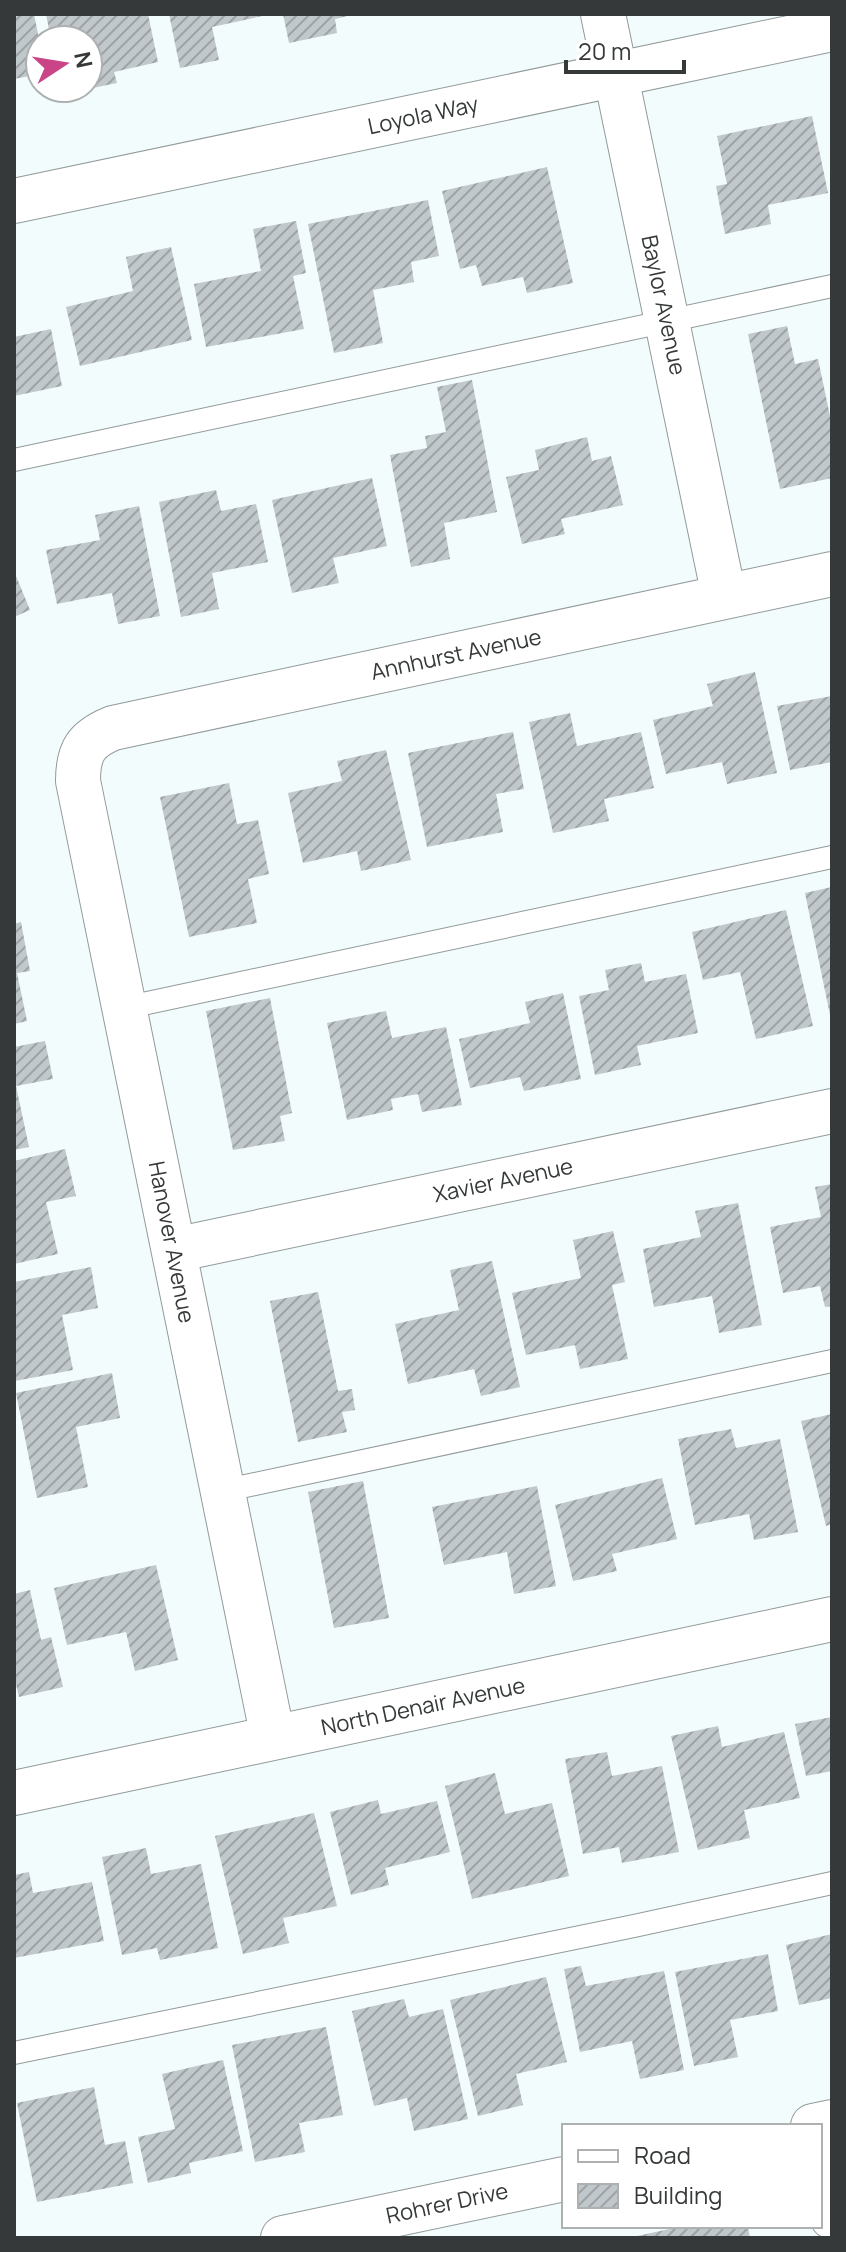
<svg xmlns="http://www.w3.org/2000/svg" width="846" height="2252" viewBox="0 0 846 2252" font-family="Manrope,sans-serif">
  <defs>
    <pattern id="building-hatch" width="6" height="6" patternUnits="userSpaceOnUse" patternTransform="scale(2)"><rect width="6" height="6" fill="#c0c8cb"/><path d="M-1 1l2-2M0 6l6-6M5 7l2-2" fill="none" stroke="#9da3a6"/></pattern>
  </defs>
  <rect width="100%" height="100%" fill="#f3fcfc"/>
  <!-- building -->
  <path fill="url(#building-hatch)" d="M14,14H34L40,44V74L14,79Z
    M46,14H148L158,62L114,72L117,83L88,89V40H51Z
    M169,14H267V15L212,27L219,60L180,68Z
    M283,14H352V15L335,19L337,33L289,43Z
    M812,116L828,193L768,205L771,224L725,234L716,186L727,184L717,136Z
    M547,167L573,283L527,293L523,277L482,286L476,265L460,269L442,191Z
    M428,200L439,256L411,262L414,282L373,290L383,343L334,353L308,224Z
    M296,221L306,273L293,276L304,329L206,347L194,284L261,271L253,229Z
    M171,247L192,340L80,366L66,307L133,291L126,257Z
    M787,326L795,364L818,359L830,416L832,415V478L780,489L748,334Z
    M51,329L62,386L14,396V337Z
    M472,380L497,512L444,523L450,559L411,567L390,455L427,448L425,436L446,432L437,387Z
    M587,437L592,461L611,456L623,505L561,519L565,534L522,544L506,477L539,470L535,450Z
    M372,478L387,546L333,558L339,583L292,593L272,500Z
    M216,490L221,511L256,504L268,562L212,573L219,609L181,617L159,502Z
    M139,506L160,616L118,624L112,593L57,604L46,550L100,540L95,515Z
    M14,571L30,610L14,617Z
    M755,672L777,773L727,784L722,762L666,774L653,720L713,706L707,684Z
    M832,696V762L790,770L777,706Z
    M570,713L577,746L641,732L654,788L604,799L609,821L553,833L529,722Z
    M513,732L524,789L496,794L503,832L427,847L408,753Z
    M386,750L411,860L361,871L357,851L303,863L288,793L342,781L337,761Z
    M229,783L237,824L258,820L269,874L248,879L257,923L189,937L160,797Z
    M832,887V1020H831L805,893Z
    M786,910L813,1026L756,1039L740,972L703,980L692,932Z
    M21,922L30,971L17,973L27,1021L14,1024V924Z
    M641,963L645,982L686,974L698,1033L637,1046L641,1065L595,1075L579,996L609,990L605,970Z
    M563,993L581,1079L524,1091L520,1077L470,1088L459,1039L530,1023L525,1002Z
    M270,998L292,1113L280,1116L285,1141L233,1150L206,1011Z
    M386,1011L392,1038L446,1027L462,1105L422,1112L418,1094L391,1099L393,1110L347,1120L327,1023Z
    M45,1041L53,1079L16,1086L29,1147L14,1150V1047Z
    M65,1149L76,1196L46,1202L58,1254L14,1264V1161Z
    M832,1184V1306L825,1307L820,1286L783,1293L770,1227L821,1217L815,1187Z
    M738,1203L762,1325L719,1333L712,1296L654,1307L643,1249L701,1237L695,1211Z
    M613,1231L625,1282L612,1285L628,1359L580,1369L575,1345L526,1355L512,1293L581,1278L573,1240Z
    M492,1261L520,1387L481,1396L474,1369L408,1384L395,1324L459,1310L450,1270Z
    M91,1267L98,1308L62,1315L73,1370L15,1381L14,1282Z
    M318,1292L338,1391L352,1389L355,1410L342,1412L347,1432L298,1442L270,1301Z
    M112,1373L120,1418L76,1427L88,1487L37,1498L16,1393Z
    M832,1414V1524L826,1526L801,1421Z
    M731,1429L736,1448L780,1439L798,1532L754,1540L749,1514L695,1525L678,1439Z
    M662,1478L677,1539L612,1554L617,1571L573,1581L555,1505Z
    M363,1481L389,1618L334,1628L308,1492Z
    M537,1486L556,1586L514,1594L507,1552L444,1565L432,1507Z
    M156,1565L178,1660L135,1671L126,1632L67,1645L54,1588Z
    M30,1590L41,1640L51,1637L63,1687L19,1697L14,1676V1594Z
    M832,1717V1771L806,1776L795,1724Z
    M718,1726L722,1747L784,1732L800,1798L744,1810L750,1838L698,1850L671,1736Z
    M607,1752L612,1776L662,1766L679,1852L622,1863L619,1847L583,1854L565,1759Z
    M495,1773L505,1814L552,1803L569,1876L472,1899L445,1786Z
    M378,1800L381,1814L437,1801L450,1852L385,1868L389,1885L351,1895L330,1812Z
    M314,1813L337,1906L283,1918L289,1943L243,1954L215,1836Z
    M146,1848L151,1874L201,1864L218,1948L160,1960L157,1948L122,1955L102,1857Z
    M29,1872L33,1893L92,1882L104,1941L14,1958V1875Z
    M832,1934V1998L799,2005L786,1945Z
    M768,1954L778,2011L730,2020L738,2057L694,2066L675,1972Z
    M581,1966L586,1986L664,1971L684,2070L640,2079L632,2041L580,2052L564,1969Z
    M546,1977L567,2062L516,2074L523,2105L478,2116L450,2000Z
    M404,1999L409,2017L443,2009L468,2119L414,2131L407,2098L374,2106L352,2011Z
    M326,2027L343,2115L299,2123L305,2152L255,2162L232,2045Z
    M223,2060L243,2151L189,2163L191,2173L148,2183L138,2137L175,2129L162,2074Z
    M94,2087L105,2145L125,2141L133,2183L37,2202L17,2103Z
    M683,2226H748L750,2238H628Z"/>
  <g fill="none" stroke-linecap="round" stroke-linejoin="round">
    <defs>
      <path id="service" d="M14,460L832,286
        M124,1008L832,857
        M222,1491L832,1361
        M14,2053L634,1926L832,1883"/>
      <path id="minor" d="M603,14L724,596
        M14,201L832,29
        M174,1250L832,1111
        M273,1738L78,781C78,751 86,739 113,728L832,574
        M14,1793L832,1619
        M813,2126L832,2122
        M820,2158L832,2217
        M283,2238L564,2179"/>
    </defs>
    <!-- service casing -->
    <use href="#service" stroke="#929a9a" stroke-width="24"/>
    <!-- minor casing -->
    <use href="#minor" stroke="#929a9a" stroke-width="46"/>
    <!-- service -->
    <use href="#service" stroke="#fff" stroke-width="22"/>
    <!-- minor -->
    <use href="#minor" stroke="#fff" stroke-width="44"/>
  </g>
  <g text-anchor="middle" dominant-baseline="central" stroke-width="8" stroke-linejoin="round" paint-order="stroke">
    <!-- street labels -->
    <g font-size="22" fill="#363939" stroke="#fff">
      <text transform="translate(423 115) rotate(-12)">Loyola Way</text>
      <text transform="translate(664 305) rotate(78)">Baylor Avenue</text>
      <text transform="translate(456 654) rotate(-12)">Annhurst Avenue</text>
      <text transform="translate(503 1180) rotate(-12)">Xavier Avenue</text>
      <text transform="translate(172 1242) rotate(79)">Hanover Avenue</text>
      <text transform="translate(423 1706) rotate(-12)">North Denair Avenue</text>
      <text transform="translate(447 2203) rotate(-12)">Rohrer Drive</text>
    </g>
  </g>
  <!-- border -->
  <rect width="846" height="2252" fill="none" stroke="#363939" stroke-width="32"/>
  <!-- legend -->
  <rect x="562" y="2124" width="260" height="104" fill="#ffffff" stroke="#afb0b0" stroke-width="2"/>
  <rect x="578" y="2150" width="40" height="12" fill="#ffffff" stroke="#afb0b0" stroke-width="2"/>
  <text x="634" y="2164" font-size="24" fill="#363939">Road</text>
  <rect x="578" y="2184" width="40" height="24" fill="url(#building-hatch)" stroke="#afb0b0" stroke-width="2"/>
  <text x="634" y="2204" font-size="24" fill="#363939">Building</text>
  <!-- north arrow -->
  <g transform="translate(64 64) rotate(78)"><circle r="38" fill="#ffffff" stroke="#afb0b0" stroke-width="2"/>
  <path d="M0-6L14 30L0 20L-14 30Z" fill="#ca4588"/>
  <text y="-12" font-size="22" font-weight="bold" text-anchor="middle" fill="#363939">N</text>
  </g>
  <!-- scale -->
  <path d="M566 60v12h118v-12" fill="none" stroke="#363939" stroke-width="4"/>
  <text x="578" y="60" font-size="24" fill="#363939" stroke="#ffffff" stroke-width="6" paint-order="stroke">20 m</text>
</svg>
